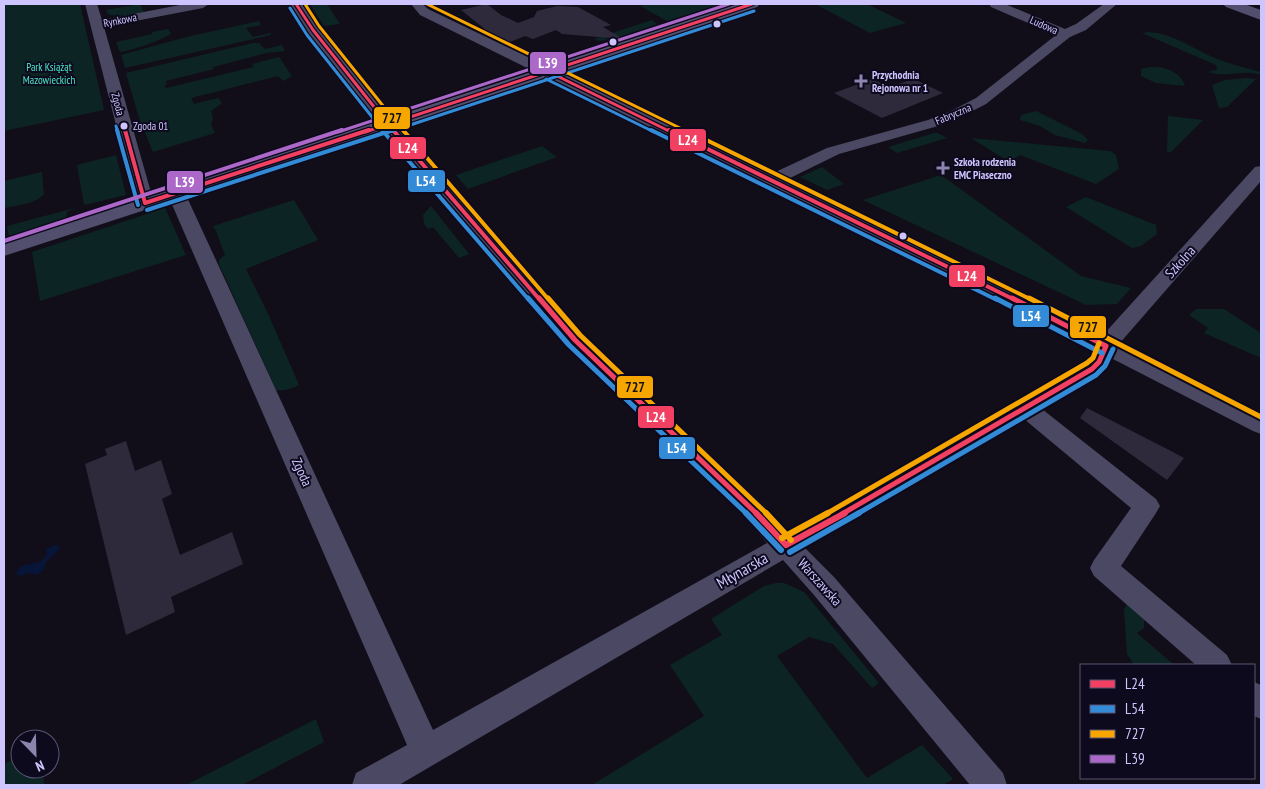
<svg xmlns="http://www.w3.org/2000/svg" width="1265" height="789" viewBox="0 0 1265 789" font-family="'PT Sans Narrow',sans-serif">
  <rect width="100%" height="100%" fill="#110e19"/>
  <!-- green -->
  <path fill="#0d2425" d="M4,4H80L104,110L4,131Z
    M140,4L144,12C132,14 119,18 108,14L106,10Z
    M310,4H327L340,24L324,26Z
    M648,4H720L667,21L640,6Z
    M815,4H867L906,23L870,33Z
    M652,20L657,24L619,37L615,35L605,38L608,40L598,41L594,39Z
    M259,21L261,25L246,28L253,37L270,33L271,35L125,68L121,55L190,36Z
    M168,29L171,34C155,42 138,49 120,52L116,42L152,34V32Z
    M1148,32C1174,33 1196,51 1220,60C1233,65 1248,68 1261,72V75C1244,69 1225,78 1208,72L1217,70L1216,65L1142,33Z
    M253,43H259L265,49L282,45L285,51L266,53L213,67L214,69L166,81L167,85L164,86L166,88L254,67L252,64L279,57L292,76L283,81L278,76L191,98L194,104L218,98L222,103L211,111L213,118L211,125L215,133L153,152L139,118L126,73Z
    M1150,67C1163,66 1181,71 1185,86L1156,83L1141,76V69Z
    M1247,78L1256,79L1227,107L1219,108L1212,85L1225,80Z
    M1036,111L1082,134L1088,140L1085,143L1055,135L1040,126L1020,120L1021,115Z
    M1168,116L1203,120L1171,152H1167Z
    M934,133H938L947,138L897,153L888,147Z
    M971,138L1110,151L1116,155L1119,169L1096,184L1020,155L1011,161L1003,158Z
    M542,146L557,157L468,189L456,175Z
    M116,155L126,195L84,205L77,165Z
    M822,167L844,184L827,190L800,177Z
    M42,172L44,194C36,204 17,205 5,208L4,181Z
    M941,175L1081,276L1131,288L1117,304L1086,305L863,200Z
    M1086,197L1156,225L1157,234L1141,246L1132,248L1066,207Z
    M294,200L318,240L246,269L269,316L299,385C291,389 285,391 276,390L219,264V260L225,255L216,231L213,226Z
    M431,206L469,254L459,258L433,227L428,229L424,224L423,215Z
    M75,208L67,212L66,219L9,236L7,226Z
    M165,208L186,255L40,301L32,252Z
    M1196,309H1224L1261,333V358L1204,333L1208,328L1189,315Z
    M776,583H784L804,592L879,683L872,688L833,644L809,637L777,656L867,778L922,745L953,779L943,785H592L704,716L670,665L722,635L711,619L764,586Z
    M1129,599L1144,619V628L1137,633L1174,665H1134L1127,654L1124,610Z
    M316,719L324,742L242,785H186Z
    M20,756V769H43L44,785H4V764Z"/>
  <!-- water -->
  <path fill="#061538" d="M56,545L59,546V550L46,562L44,569L37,575L28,573L22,576L16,574C21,561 31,566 41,561L47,555L46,549Z"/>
  <!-- building -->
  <path fill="#2e2a3c" d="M487,4L501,15L518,23L534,17L537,11L557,6L578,7L611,25L603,27L623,39L562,34L556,30L533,39L525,36L510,42L486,30L461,10Z
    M872,79L889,87L914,79L943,93L882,118L834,93Z
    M1087,408L1171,451L1184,458L1167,480L1080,418Z
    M126,441L135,471L161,460L172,494L162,499L180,555L232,532L243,564L171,597L175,612L126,635L85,464L107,455L105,449Z"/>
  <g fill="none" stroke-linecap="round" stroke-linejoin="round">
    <!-- street -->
    <path fill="#4a4862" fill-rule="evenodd" d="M85,4H97L102,20L185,4H209L203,8L104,27L154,203L151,207L145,208L139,207L136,203Z
      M290,4H302L318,28L380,107L582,335L764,505L789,531L1084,364L1094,349L420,15L411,4H423L428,9L771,174L827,148L928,120L951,111L976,98L1056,35L991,7L989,4H1005L1065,29L1076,24L1104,4H1117L1086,30L1070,37L986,104L961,117L938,126L839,154L784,181L1103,335L1255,167L1261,166V181L1119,344L1261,415V434L1253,431L1111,358L1100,374L1042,409L1156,499L1160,506L1156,513L1121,566L1227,655L1232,665H1196L1094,576L1090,568L1094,560L1131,508L1024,419L805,548L834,577L1003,773L1007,785H970L814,595L783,560L399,785H352L356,773L407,745L167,193L170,189L176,188L182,189L185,193L433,730L767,543L746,519L568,345L370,113L308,33Z
      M1254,682L1261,685V719L1254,716Z"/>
    <!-- secondary -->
    <path fill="#514f6d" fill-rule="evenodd" d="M738,4H760L757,7L531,84L4,256V242L519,76Z
      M1223,4H1244L1261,10V20L1226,7Z"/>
    <defs>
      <path id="bus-1-far3" d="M296,4L313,30L394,132
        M549,72L671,132
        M123,124L125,132
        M365,132L752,4"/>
      <path id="bus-1-far2" d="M125,130L145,203
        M393,130L540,300
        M669,130L1015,300
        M145,203L369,130"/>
      <path id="bus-1-far1" d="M539,298L575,340L757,514
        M1012,298L1106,346
        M842,514L1092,369L1099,362L1106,346"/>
      <path id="bus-1" d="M756,513L786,545
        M786,545L845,513"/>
      <path id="bus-2-far3" d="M290,8L307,35L384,132
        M546,79L654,132
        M116,126L118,132
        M389,132L754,11"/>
      <path id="bus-2-far2" d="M117,130L138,205
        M382,130L529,300
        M651,130L997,300
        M147,210L393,130"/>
      <path id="bus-2-far1" d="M528,298L569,345L747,514
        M995,298L1102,353
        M857,514L1096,375L1105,366L1113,349"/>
      <path id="bus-2" d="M746,513L781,550
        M790,552L859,513"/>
      <path id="bus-3-far3" d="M305,4L319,26L404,132
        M427,4L688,132"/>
      <path id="bus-3-far2" d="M403,130L549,300
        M686,130L1032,300"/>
      <path id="bus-3-far1" d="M548,298L580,335L767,514
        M1029,298L1261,417
        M826,514L1087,363L1093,358L1099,343"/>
      <path id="bus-3" d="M766,513L791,540
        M782,538L828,513"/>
      <path id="bus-4-far1" d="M338,132L729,4"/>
      <path id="bus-4" d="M4,241L342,130"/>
    </defs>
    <!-- bus-1-far3 casing -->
    <use href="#bus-1-far3" stroke="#0e0a1d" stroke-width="5.5"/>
    <!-- bus-1-far2 casing -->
    <use href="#bus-1-far2" stroke="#0e0a1d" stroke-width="7"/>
    <!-- bus-1-far1 casing -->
    <use href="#bus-1-far1" stroke="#0e0a1d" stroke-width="9"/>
    <!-- bus-1 casing -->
    <use href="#bus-1" stroke="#0e0a1d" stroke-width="10"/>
    <!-- bus-2-far3 casing -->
    <use href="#bus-2-far3" stroke="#0e0a1d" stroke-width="5.5"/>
    <!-- bus-2-far2 casing -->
    <use href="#bus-2-far2" stroke="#0e0a1d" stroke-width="7"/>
    <!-- bus-2-far1 casing -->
    <use href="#bus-2-far1" stroke="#0e0a1d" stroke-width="9"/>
    <!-- bus-2 casing -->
    <use href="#bus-2" stroke="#0e0a1d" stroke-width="10"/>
    <!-- bus-3-far3 casing -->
    <use href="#bus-3-far3" stroke="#0e0a1d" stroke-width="5.5"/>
    <!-- bus-3-far2 casing -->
    <use href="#bus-3-far2" stroke="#0e0a1d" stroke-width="7"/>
    <!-- bus-3-far1 casing -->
    <use href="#bus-3-far1" stroke="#0e0a1d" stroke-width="9"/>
    <!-- bus-3 casing -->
    <use href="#bus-3" stroke="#0e0a1d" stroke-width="10"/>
    <!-- bus-4-far1 casing -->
    <use href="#bus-4-far1" stroke="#0e0a1d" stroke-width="5.5"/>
    <!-- bus-4 casing -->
    <use href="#bus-4" stroke="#0e0a1d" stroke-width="7"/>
    <!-- bus-1-far3 -->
    <use href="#bus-1-far3" stroke="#f24062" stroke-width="3"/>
    <!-- bus-1-far2 -->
    <use href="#bus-1-far2" stroke="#f24062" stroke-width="4"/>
    <!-- bus-1-far1 -->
    <use href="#bus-1-far1" stroke="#f24062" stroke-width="5"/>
    <!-- bus-1 -->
    <use href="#bus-1" stroke="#f24062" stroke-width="6"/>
    <!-- bus-2-far3 -->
    <use href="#bus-2-far3" stroke="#338bd7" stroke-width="3"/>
    <!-- bus-2-far2 -->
    <use href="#bus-2-far2" stroke="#338bd7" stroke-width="4"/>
    <!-- bus-2-far1 -->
    <use href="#bus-2-far1" stroke="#338bd7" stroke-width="5"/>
    <!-- bus-2 -->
    <use href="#bus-2" stroke="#338bd7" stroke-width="6"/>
    <!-- bus-3-far3 -->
    <use href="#bus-3-far3" stroke="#f7a600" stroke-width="3"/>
    <!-- bus-3-far2 -->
    <use href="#bus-3-far2" stroke="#f7a600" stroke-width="4"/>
    <!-- bus-3-far1 -->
    <use href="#bus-3-far1" stroke="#f7a600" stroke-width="5"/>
    <!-- bus-3 -->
    <use href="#bus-3" stroke="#f7a600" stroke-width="6"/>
    <!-- bus-4-far1 -->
    <use href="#bus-4-far1" stroke="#ac68c9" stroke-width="3"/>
    <!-- bus-4 -->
    <use href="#bus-4" stroke="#ac68c9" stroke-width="4"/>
  </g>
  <!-- markers -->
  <g fill="#cec5ff" stroke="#0e0a1d" stroke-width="2">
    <circle cx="717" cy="24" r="4.5"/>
    <circle cx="613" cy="42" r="4.5"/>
    <circle cx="124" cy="126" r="4.5"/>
    <circle cx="903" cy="236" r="4.5"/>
  </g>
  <g fill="#8c85ae" stroke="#0e0a1d" stroke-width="2">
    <path d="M858.5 73.5h5v5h5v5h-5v5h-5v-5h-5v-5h5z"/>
    <path d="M940.5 160.5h5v5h5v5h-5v5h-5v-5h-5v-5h5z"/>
  </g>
  <g text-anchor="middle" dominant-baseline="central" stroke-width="4" stroke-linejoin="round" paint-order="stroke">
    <!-- far-street labels -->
    <g font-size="11" fill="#cec5ff" stroke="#0e0a1d">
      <text transform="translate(120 20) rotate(-11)">Rynkowa</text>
      <text transform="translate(1044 25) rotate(24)">Ludowa</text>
      <text transform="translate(118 104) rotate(75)">Zgoda</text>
      <text transform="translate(953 114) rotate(-23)">Fabryczna</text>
    </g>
    <!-- far-park labels -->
    <g font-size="11" fill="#48e8c6" stroke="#0e0a1d">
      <text x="49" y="67">Park Książąt<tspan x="49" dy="13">Mazowieckich</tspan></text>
    </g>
    <!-- far-poi labels -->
    <g font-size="11" font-weight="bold" fill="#cec5ff" stroke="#0e0a1d" text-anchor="start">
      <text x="872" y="75">Przychodnia<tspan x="872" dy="13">Rejonowa nr 1</tspan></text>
      <text x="954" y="162">Szkoła rodzenia<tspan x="954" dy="13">EMC Piaseczno</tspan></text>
    </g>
    <!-- far-bus labels -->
    <g font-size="11" fill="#cec5ff" stroke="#0e0a1d" text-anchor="start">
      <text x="133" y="126">Zgoda 01</text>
    </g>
    <!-- street labels -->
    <g font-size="14" fill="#cec5ff" stroke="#0e0a1d">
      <text transform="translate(1180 262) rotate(-48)">Szkolna</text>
      <text transform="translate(302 472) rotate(66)">Zgoda</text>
      <text transform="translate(820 582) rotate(48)">Warszawska</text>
    </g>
    <!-- near-street labels -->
    <g font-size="16" fill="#cec5ff" stroke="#0e0a1d">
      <text transform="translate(742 570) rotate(-30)">Młynarska</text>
    </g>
  </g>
  <g stroke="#0e0a1d" stroke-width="2">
    <rect x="529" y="51" width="38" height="24" rx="5" fill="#ac68c9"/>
    <rect x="373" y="106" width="38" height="24" rx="5" fill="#f7a600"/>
    <rect x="669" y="128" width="38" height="24" rx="5" fill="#f24062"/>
    <rect x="389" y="136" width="38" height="24" rx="5" fill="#f24062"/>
    <rect x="407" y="169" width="39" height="24" rx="5" fill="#338bd7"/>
    <rect x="166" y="170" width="38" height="24" rx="5" fill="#ac68c9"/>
    <rect x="948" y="264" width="38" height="24" rx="5" fill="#f24062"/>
    <rect x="1012" y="304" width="38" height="24" rx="5" fill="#338bd7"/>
    <rect x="1069" y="315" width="38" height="24" rx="5" fill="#f7a600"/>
    <rect x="616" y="375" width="38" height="24" rx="5" fill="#f7a600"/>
    <rect x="637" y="405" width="38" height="24" rx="5" fill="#f24062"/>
    <rect x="658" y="436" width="38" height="24" rx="5" fill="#338bd7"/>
  </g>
  <g font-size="14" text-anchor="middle" font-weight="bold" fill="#fff">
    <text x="548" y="68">L39</text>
    <text x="688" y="145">L24</text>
    <text x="408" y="153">L24</text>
    <text x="426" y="186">L54</text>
    <text x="185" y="187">L39</text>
    <text x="967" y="281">L24</text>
    <text x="1031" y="321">L54</text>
    <text x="656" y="422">L24</text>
    <text x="677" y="453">L54</text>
  </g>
  <g font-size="14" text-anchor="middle" font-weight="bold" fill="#111">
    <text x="392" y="123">727</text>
    <text x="1088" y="332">727</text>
    <text x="635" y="392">727</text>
  </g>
  <!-- border -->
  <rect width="1265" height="789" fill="none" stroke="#cec5ff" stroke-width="10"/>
  <!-- legend -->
  <rect x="1080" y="664" width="175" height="115" fill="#0e0a1d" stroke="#5b5577"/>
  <rect x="1090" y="680" width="25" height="8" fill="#f24062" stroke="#5b5577"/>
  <text x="1125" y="689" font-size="15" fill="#cec5ff">L24</text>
  <rect x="1090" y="705" width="25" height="8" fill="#338bd7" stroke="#5b5577"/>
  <text x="1125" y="714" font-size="15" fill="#cec5ff">L54</text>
  <rect x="1090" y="730" width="25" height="8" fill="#f7a600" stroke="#5b5577"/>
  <text x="1125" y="739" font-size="15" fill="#cec5ff">727</text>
  <rect x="1090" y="755" width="25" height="8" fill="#ac68c9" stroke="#5b5577"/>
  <text x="1125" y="764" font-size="15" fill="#cec5ff">L39</text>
  <!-- north arrow -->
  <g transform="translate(35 754) rotate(157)"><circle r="24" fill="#0e0a1d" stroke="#5b5577"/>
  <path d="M0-4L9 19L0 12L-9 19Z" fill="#8c85ae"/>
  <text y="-8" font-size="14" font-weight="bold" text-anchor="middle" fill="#cec5ff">N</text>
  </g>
</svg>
